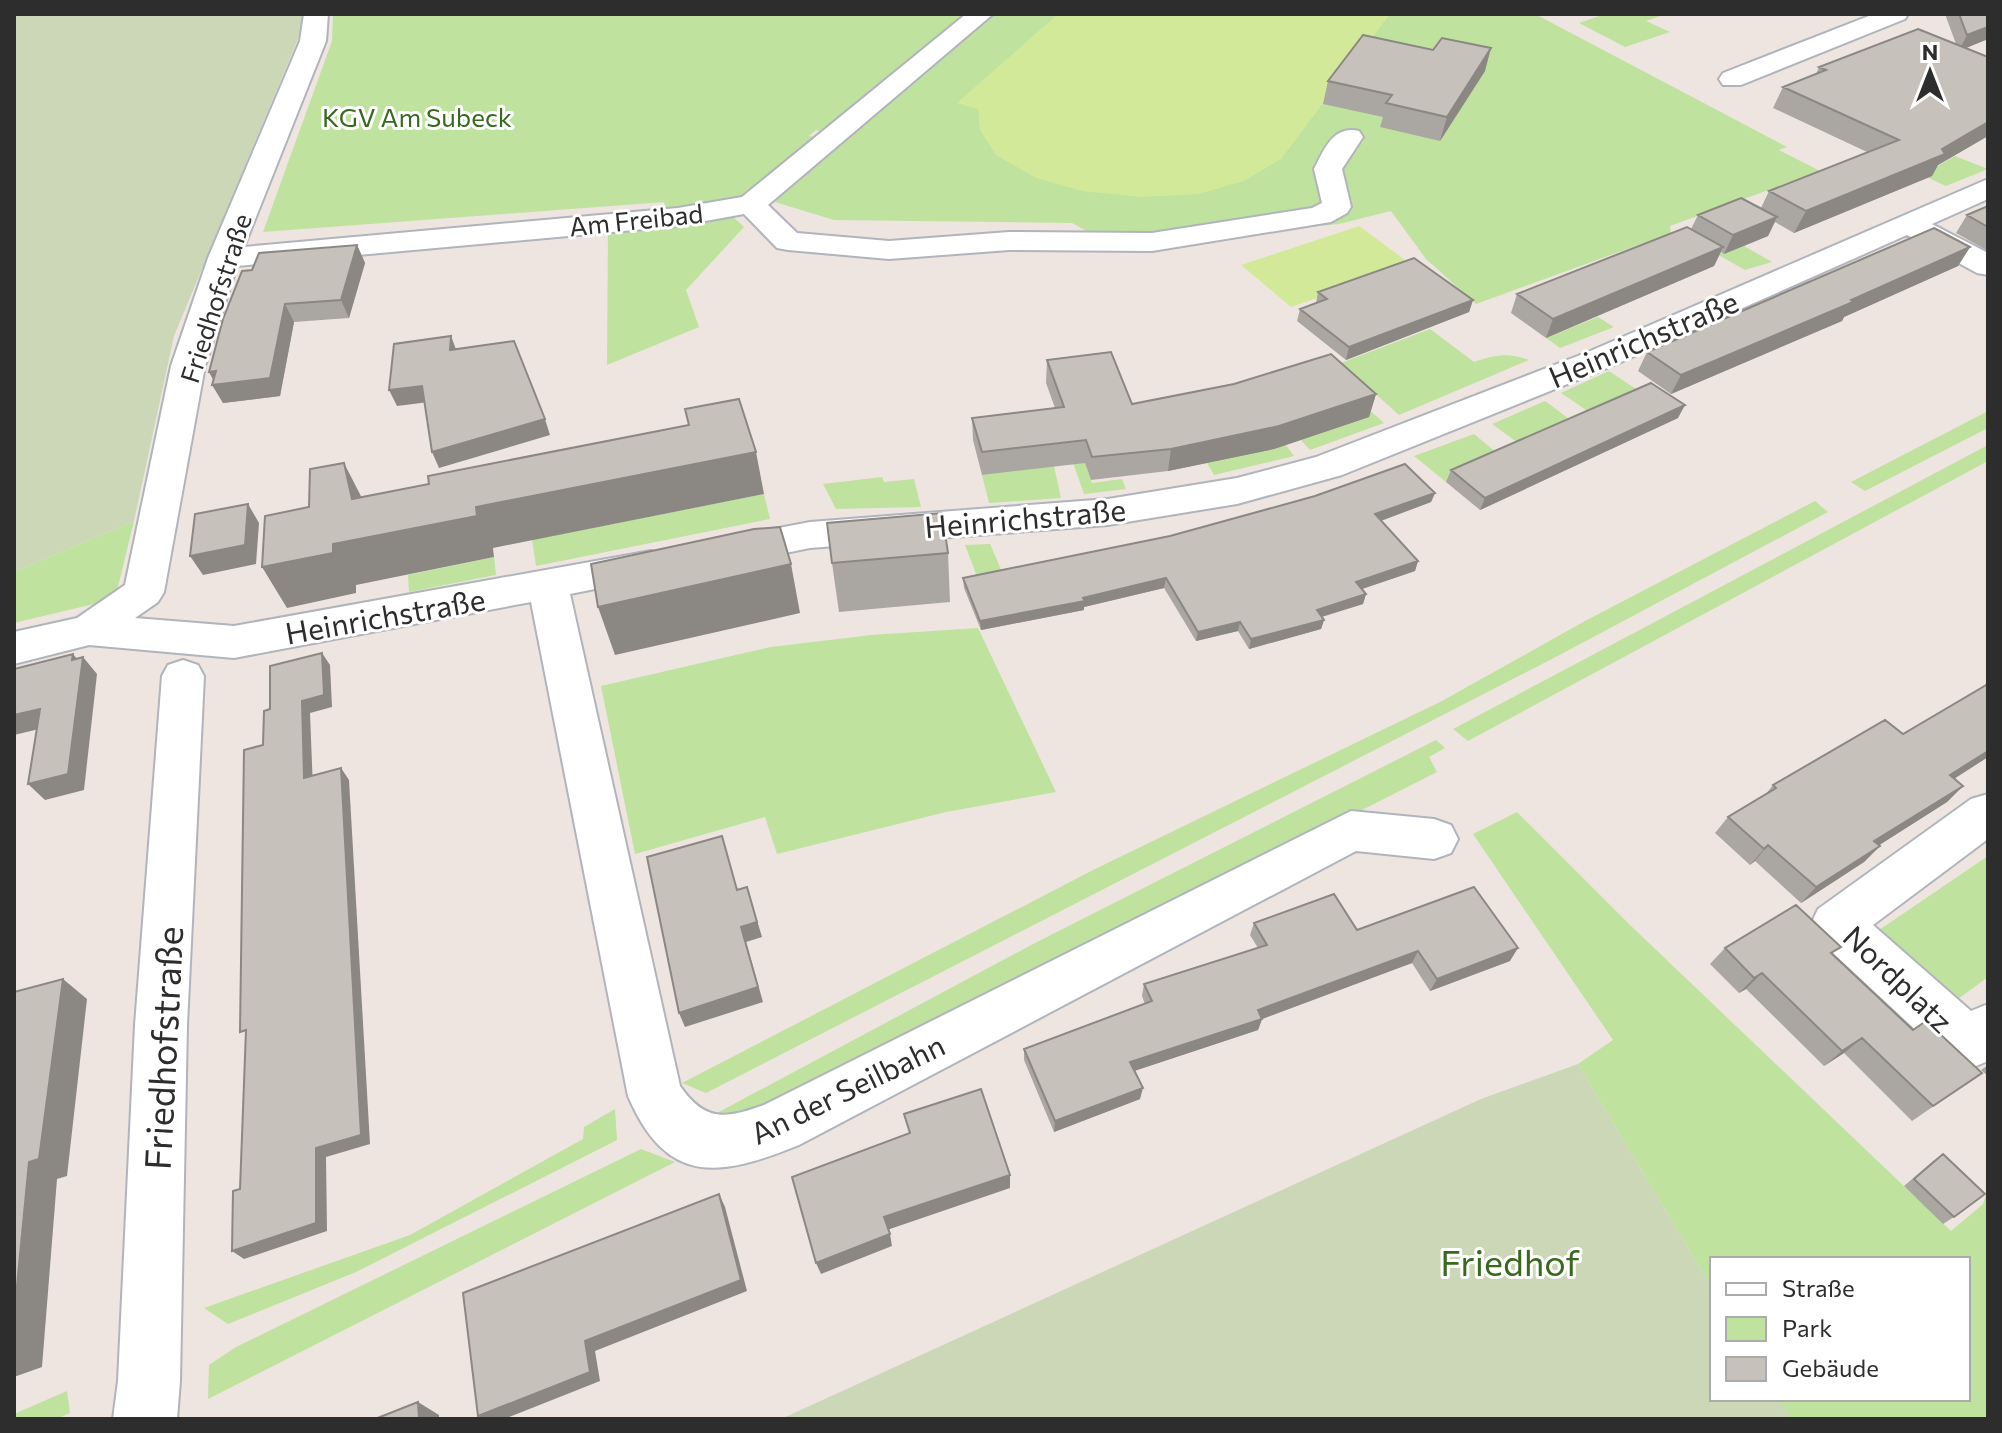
<svg xmlns="http://www.w3.org/2000/svg" width="2002" height="1433" viewBox="0 0 2002 1433" font-family="Commissioner,sans-serif">
  <rect width="100%" height="100%" fill="#eee5e0"/>
  <!-- green -->
  <path fill="#bfe29e" d="M333,14H973L826,133L816,130L809,136L819,138L756,189L738,199L666,212L664,202L263,232L332,41Z
    M990,14H1535L1787,147L1779,150L1820,171L1670,226L1671,233L1476,304L1426,259L1391,211L1339,224L1152,242L1103,240L1072,223L834,220L775,202L778,191Z
    M1605,14H1666L1646,21L1670,32L1625,47L1579,23Z
    M1955,156L1988,169L1946,186L1922,175Z
    M731,215L744,227L686,290L699,327L607,365L608,229Z
    M1689,234L1724,254L1744,246L1772,262L1745,270L1685,236Z
    M1598,317L1614,327L1560,348L1546,338Z
    M1430,329L1474,362C1495,355 1508,352 1529,360L1399,415L1341,363Z
    M1609,371L1645,395L1595,416L1561,393Z
    M1359,401L1384,423L1310,450L1289,427Z
    M1545,401L1576,424L1525,448L1492,424Z
    M1988,411V428L1865,491L1851,482Z
    M1057,417L1075,434L1092,483L1122,479L1126,489L1084,494Z
    M1277,433L1294,456L1214,475L1207,463Z
    M1474,434L1503,458L1446,482L1414,456Z
    M1988,445V461L1468,741L1453,729Z
    M1054,466L1061,498L989,503L982,475Z
    M882,477L884,482L914,479L921,507L836,509L823,484Z
    M764,494L770,519L536,566L526,501L541,538Z
    M1815,501L1828,512L1552,659L706,1093L682,1083L1093,870L1442,701L1585,621Z
    M134,521L115,599L14,623V572Z
    M990,544L1003,574L978,579L965,545Z
    M494,557L496,575L409,592L408,575Z
    M978,628L1056,792L946,812L777,854L765,817L635,854L601,686L771,647L871,635Z
    M1436,740L1445,748L1429,757L1437,772L769,1111L730,1116L717,1113L1035,943Z
    M1517,812L1630,925L1951,1231L1983,1204L1988,1188V1419H1790L1778,1399H1968V1259H1712V1288L1578,1064L1613,1040L1473,834Z
    M1988,856V977L1958,999L1879,930Z
    M615,1109L617,1140L356,1272L228,1324L204,1308L410,1235L583,1139L584,1127Z
    M641,1149L675,1162L208,1399L209,1365L236,1347Z
    M67,1391L70,1413L56,1419H14V1414Z"/>
  <!-- cemetery -->
  <path fill="#cbd7b7" d="M14,14H305L303,27L174,336L134,521L14,572Z
    M1578,1064L1712,1288V1399H1778L1790,1419H781L1481,1099Z"/>
  <!-- pitch -->
  <path fill="#d3e99a" d="M1058,14H1390L1281,159L1244,181L1198,194L1142,197L1082,191L1036,178L996,155L980,130L978,109L957,103Z
    M1359,226L1412,265L1291,307L1241,265Z"/>
  <g fill="none" stroke-linecap="round" stroke-linejoin="round">
    <defs>
      <path id="minor" d="M304,14H328L326,41L244,247L678,208L742,197L966,14H993L768,205L797,233L889,241L1009,232L1152,233L1312,208L1322,203L1314,169C1324,150 1333,125 1359,131L1363,137L1342,169L1351,207L1347,213L1331,222L1152,251L1009,250L889,259L788,250L777,248L744,214L678,226L237,266L205,366L164,592L158,602L135,618L234,626L651,551L665,555L671,565L665,575L570,594L680,1086C705,1122 725,1119 764,1105L1351,811L1434,819L1451,825L1458,839L1451,853L1434,859L1356,851L799,1145C720,1177 667,1187 628,1096L531,602L234,658L89,645L14,664V632L77,618L125,585L171,366L208,258L300,41Z
        M1874,14H1908L1905,19L1741,85H1723L1719,79L1723,73Z
        M1988,179V199L1932,224L1988,253V275L1977,273L1907,235L1612,366L1342,475L1237,504L1108,525L810,548L726,565L712,561L706,551L712,541L810,522L1108,499L1237,478L1316,457L1588,352Z
        M183,660L198,665L204,676L187,1025L180,1381L177,1419H113L118,1381L135,1025L162,676L168,665Z
        M1988,794V839L1873,925L1971,1011L1988,1004V1061L1969,1069L1950,1062L1818,939L1811,924L1818,909L1971,799Z"/>
    </defs>
    <!-- minor casing -->
    <use href="#minor" stroke="#b0b4bc" stroke-width="4"/>
    <!-- minor -->
    <use href="#minor" fill="#fff" fill-rule="evenodd"/>
  </g>
  <!-- wall -->
  <path fill="#aaa6a1" d="M1945,14H1988V39L1965,48L1988,57V136L1938,165L1932,176L1794,233L1775,222L1768,236L1724,254L1721,252L1714,266L1546,338L1511,313L1517,294L1691,229L1698,215L1761,208L1769,191L1867,152L1773,108L1783,87L1816,74L1819,67L1956,44Z
    M1485,71L1440,141L1380,127L1383,117L1323,104L1328,81Z
    M1988,206V251L1956,233L1967,215Z
    M357,245L365,263L349,318L294,322L280,396L223,403L214,380L209,372L252,270Z
    M1970,247L1958,266L1844,317L1842,321L1671,394L1638,371L1647,352Z
    M1318,292L1473,300L1469,312L1346,360L1297,321L1300,309L1316,303Z
    M1047,360L1132,404L1376,394L1369,417L1274,449L1168,471L1091,480L1085,463L982,475L973,440L972,418L1055,408L1046,383Z
    M1678,418L1480,510L1446,482L1451,470Z
    M1435,493L1431,502L1381,521L1418,561L1415,571L1362,589L1366,594L1363,604L1322,617L1324,620L1321,629L1249,649L1238,631L1196,641L1164,588L1084,607V610L981,630L964,588L963,578Z
    M948,553L950,602L839,612L832,563Z
    M1988,681V757L1954,779L1963,786L1947,802L1879,845L1880,846L1864,862L1801,903L1755,861L1750,865L1715,833L1728,817L1766,794L1773,785L1903,734L1982,688Z
    M1254,923L1357,930L1510,961L1430,991L1412,963L1262,1019L1258,1030L1134,1071L1140,1099L1054,1132L1024,1060V1049L1145,1004L1142,996L1144,984L1258,948L1250,935Z
    M1725,948L1833,954L1913,1030L1982,1073L1912,1121L1844,1053L1824,1066L1746,989L1739,993L1710,964Z
    M1988,1065V1076L1981,1070Z
    M1943,1154L1954,1217L1943,1224L1904,1186L1933,1161Z"/>
  <!-- shaded-wall -->
  <path fill="#8b8783" d="M1988,27V39L1959,51L1967,35Z
    M1491,48L1485,71L1440,141L1447,117Z
    M1988,122V136L1938,165L1932,176L1794,233L1806,211L1942,149Z
    M1777,217L1768,236L1724,254L1733,235Z
    M357,245L365,263L349,318L341,300Z
    M1723,247L1714,266L1546,338L1553,319Z
    M1970,247L1958,266L1844,317L1842,321L1671,394L1681,375Z
    M1473,300L1469,312L1346,360L1349,347Z
    M285,304L294,322L280,396L223,403L212,385H216L209,372Z
    M451,336L457,352L450,350Z
    M422,386L429,402L397,406L389,390Z
    M1376,394L1369,417L1274,449L1168,471L1171,449Z
    M1685,405L1678,418L1480,510L1485,498Z
    M545,419L550,435L439,468L432,452Z
    M756,452L764,494L493,548L494,557L356,585V593L287,608L262,567L333,544L352,499L344,463L365,504L476,507Z
    M1435,493L1431,502L1372,524L1375,514Z
    M248,504L259,523L256,564L203,575L190,556Z
    M1418,561L1415,571L1353,592L1356,582Z
    M791,564L800,613L615,655L598,607Z
    M1166,578L1164,588L1084,607V610L981,630L980,621Z
    M1366,594L1363,604L1314,619L1317,610Z
    M1324,620L1321,629L1249,649L1251,639Z
    M1240,622L1238,631L1196,641L1198,632Z
    M322,653L330,665L332,707L310,713L313,789L304,778L302,701Z
    M73,654L82,665L83,657L97,674L84,790L45,800L28,784L72,660Z
    M40,709L56,725L14,735V715Z
    M1988,751V757L1933,792L1950,775Z
    M341,768L349,780L370,1144L326,1157L327,1231L244,1259L232,1251Z
    M1963,786L1947,802L1859,858L1874,841Z
    M1768,845L1755,861L1750,865L1764,849Z
    M1880,846L1864,862L1801,903L1816,887Z
    M747,887L762,937L746,942L763,1002L685,1027L679,1013L741,927Z
    M1518,948L1510,961L1430,991L1437,979Z
    M1418,951L1412,963L1262,1019L1258,1030L1128,1073L1130,1062L1258,1010Z
    M1762,973L1746,989L1739,993L1754,978Z
    M63,979L87,999L67,1176L57,1179L42,1367L14,1377V1317L29,1162Z
    M1862,1038L1844,1053L1824,1066L1842,1051Z
    M1143,1088L1140,1099L1054,1132L1055,1121Z
    M1010,1175V1188L887,1230L884,1217Z
    M719,1194L725,1207L747,1291L595,1351L600,1381L504,1419H483L478,1416L585,1341Z
    M890,1234L892,1246L821,1274L816,1263Z
    M418,1402L439,1415V1419H419Z"/>
  <!-- building -->
  <path fill="#c6c1bb" stroke="#8b8783" stroke-width="2" d="M1959,14H1988V27L1967,35Z
    M1918,29L1988,57V122L1942,149L1945,154L1806,211L1769,191L1899,140L1783,87L1826,70L1819,67Z
    M1363,35L1433,50L1442,38L1491,48L1447,117L1386,103L1392,95L1328,81Z
    M1741,198L1777,217L1733,235L1698,215Z
    M1988,206V227L1967,215Z
    M1687,227L1723,247L1553,319L1517,294Z
    M1934,228L1970,247L1851,300L1853,302L1681,375L1647,352Z
    M357,245L341,300L285,304L270,378L212,385L216,371L209,372L223,319L242,271L252,270L259,253Z
    M1414,258L1473,300L1349,347L1300,309L1327,299L1318,292Z
    M451,336L450,350L514,341L545,419L432,452L422,386L389,390L394,344Z
    M1111,352L1132,404L1234,384L1331,354L1376,394L1279,426L1171,449L1092,457L1086,440L982,452L972,418L1064,407L1047,360Z
    M1651,383L1685,405L1485,498L1451,470Z
    M739,399L756,452L476,507L477,516L333,544V553L262,567L265,516L309,507L310,469L344,463L352,499L429,484L428,476L689,425L685,409Z
    M1405,464L1435,493L1375,514L1418,561L1356,582L1366,594L1317,610L1324,620L1251,639L1240,622L1198,632L1166,578L1083,598L1085,601L980,621L963,578L1170,536L1315,496Z
    M248,504L245,545L190,556L195,514Z
    M942,513L948,553L832,563L827,523Z
    M780,527L791,564L598,607L591,564L754,529Z
    M322,653L324,695L302,701L304,778L341,768L361,1135L316,1148V1223L232,1251L233,1191L240,1189L246,1030L240,1032L244,750L263,745L264,711L270,709V666Z
    M73,654L72,660L83,657L68,774L28,784L40,709L14,715V669Z
    M1988,684V751L1950,775L1963,786L1874,841L1880,846L1816,887L1768,845L1764,849L1728,817L1776,788L1773,785L1885,720L1903,734Z
    M722,836L737,890L747,887L757,922L741,927L758,987L679,1013L647,857Z
    M1474,887L1518,948L1437,979L1418,951L1258,1010L1262,1019L1130,1062L1143,1088L1055,1121L1024,1049L1152,1001L1144,984L1267,945L1254,923L1334,894L1357,930Z
    M1796,905L1841,947L1831,953L1913,1030L1926,1021L1982,1073L1933,1106L1862,1038L1842,1051L1762,973L1754,978L1725,948Z
    M63,979L39,1159L29,1162L14,1317V992Z
    M981,1089L1010,1175L884,1217L890,1234L816,1263L792,1177L910,1133L904,1114Z
    M1943,1154L1985,1194L1954,1217L1914,1179Z
    M719,1194L741,1280L585,1341L590,1372L478,1416L463,1293Z
    M418,1402L419,1419H375Z"/>
  <g text-anchor="middle" dominant-baseline="central" stroke-width="6" stroke-linejoin="round" paint-order="stroke">
    <!-- far-park labels -->
    <g font-size="26" fill="#38691d" stroke="#fff">
      <text x="417" y="116">KGV Am Subeck</text>
    </g>
    <!-- far-street labels -->
    <g font-size="26" fill="#2d2d2d" stroke="#fff">
      <text transform="translate(636 219) rotate(-6)">Am Freibad</text>
      <text transform="translate(215 298) rotate(-72)">Friedhofstraße</text>
    </g>
    <!-- street labels -->
    <g font-size="30" fill="#2d2d2d" stroke="#fff">
      <text transform="translate(1643 338) rotate(-23)">Heinrichstraße</text>
      <text transform="translate(1025 517) rotate(-5)">Heinrichstraße</text>
      <text transform="translate(385 615) rotate(-10)">Heinrichstraße</text>
      <text transform="translate(1899 978) rotate(44)">Nordplatz</text>
      <text transform="translate(847 1088) rotate(-26)">An der Seilbahn</text>
    </g>
    <!-- near-street labels -->
    <g font-size="36" fill="#2d2d2d" stroke="#fff">
      <text transform="translate(162 1048) rotate(-87)">Friedhofstraße</text>
    </g>
    <!-- near-park labels -->
    <g font-size="36" fill="#38691d" stroke="#fff">
      <text x="1510" y="1261">Friedhof</text>
    </g>
  </g>
  <!-- border -->
  <rect width="2002" height="1433" fill="none" stroke="#2d2d2d" stroke-width="32"/>
  <!-- legend -->
  <rect x="1710" y="1257" width="260" height="144" fill="#ffffff" stroke="#ababab" stroke-width="2"/>
  <rect x="1726" y="1283" width="40" height="12" fill="#ffffff" stroke="#ababab" stroke-width="2"/>
  <text x="1782" y="1297" font-size="24" fill="#2d2d2d">Straße</text>
  <rect x="1726" y="1317" width="40" height="24" fill="#bfe29e" stroke="#ababab" stroke-width="2"/>
  <text x="1782" y="1337" font-size="24" fill="#2d2d2d">Park</text>
  <rect x="1726" y="1357" width="40" height="24" fill="#c6c1bb" stroke="#ababab" stroke-width="2"/>
  <text x="1782" y="1377" font-size="24" fill="#2d2d2d">Gebäude</text>
  <!-- north arrow -->
  <g transform="translate(1930 72)" stroke="#ffffff" stroke-width="6" paint-order="stroke">
  <path d="M0-6L14 30L0 20L-14 30Z" fill="#2d2d2d"/>
  <text y="-12" font-size="22" font-weight="bold" text-anchor="middle" fill="#2d2d2d">N</text>
  </g>
</svg>
